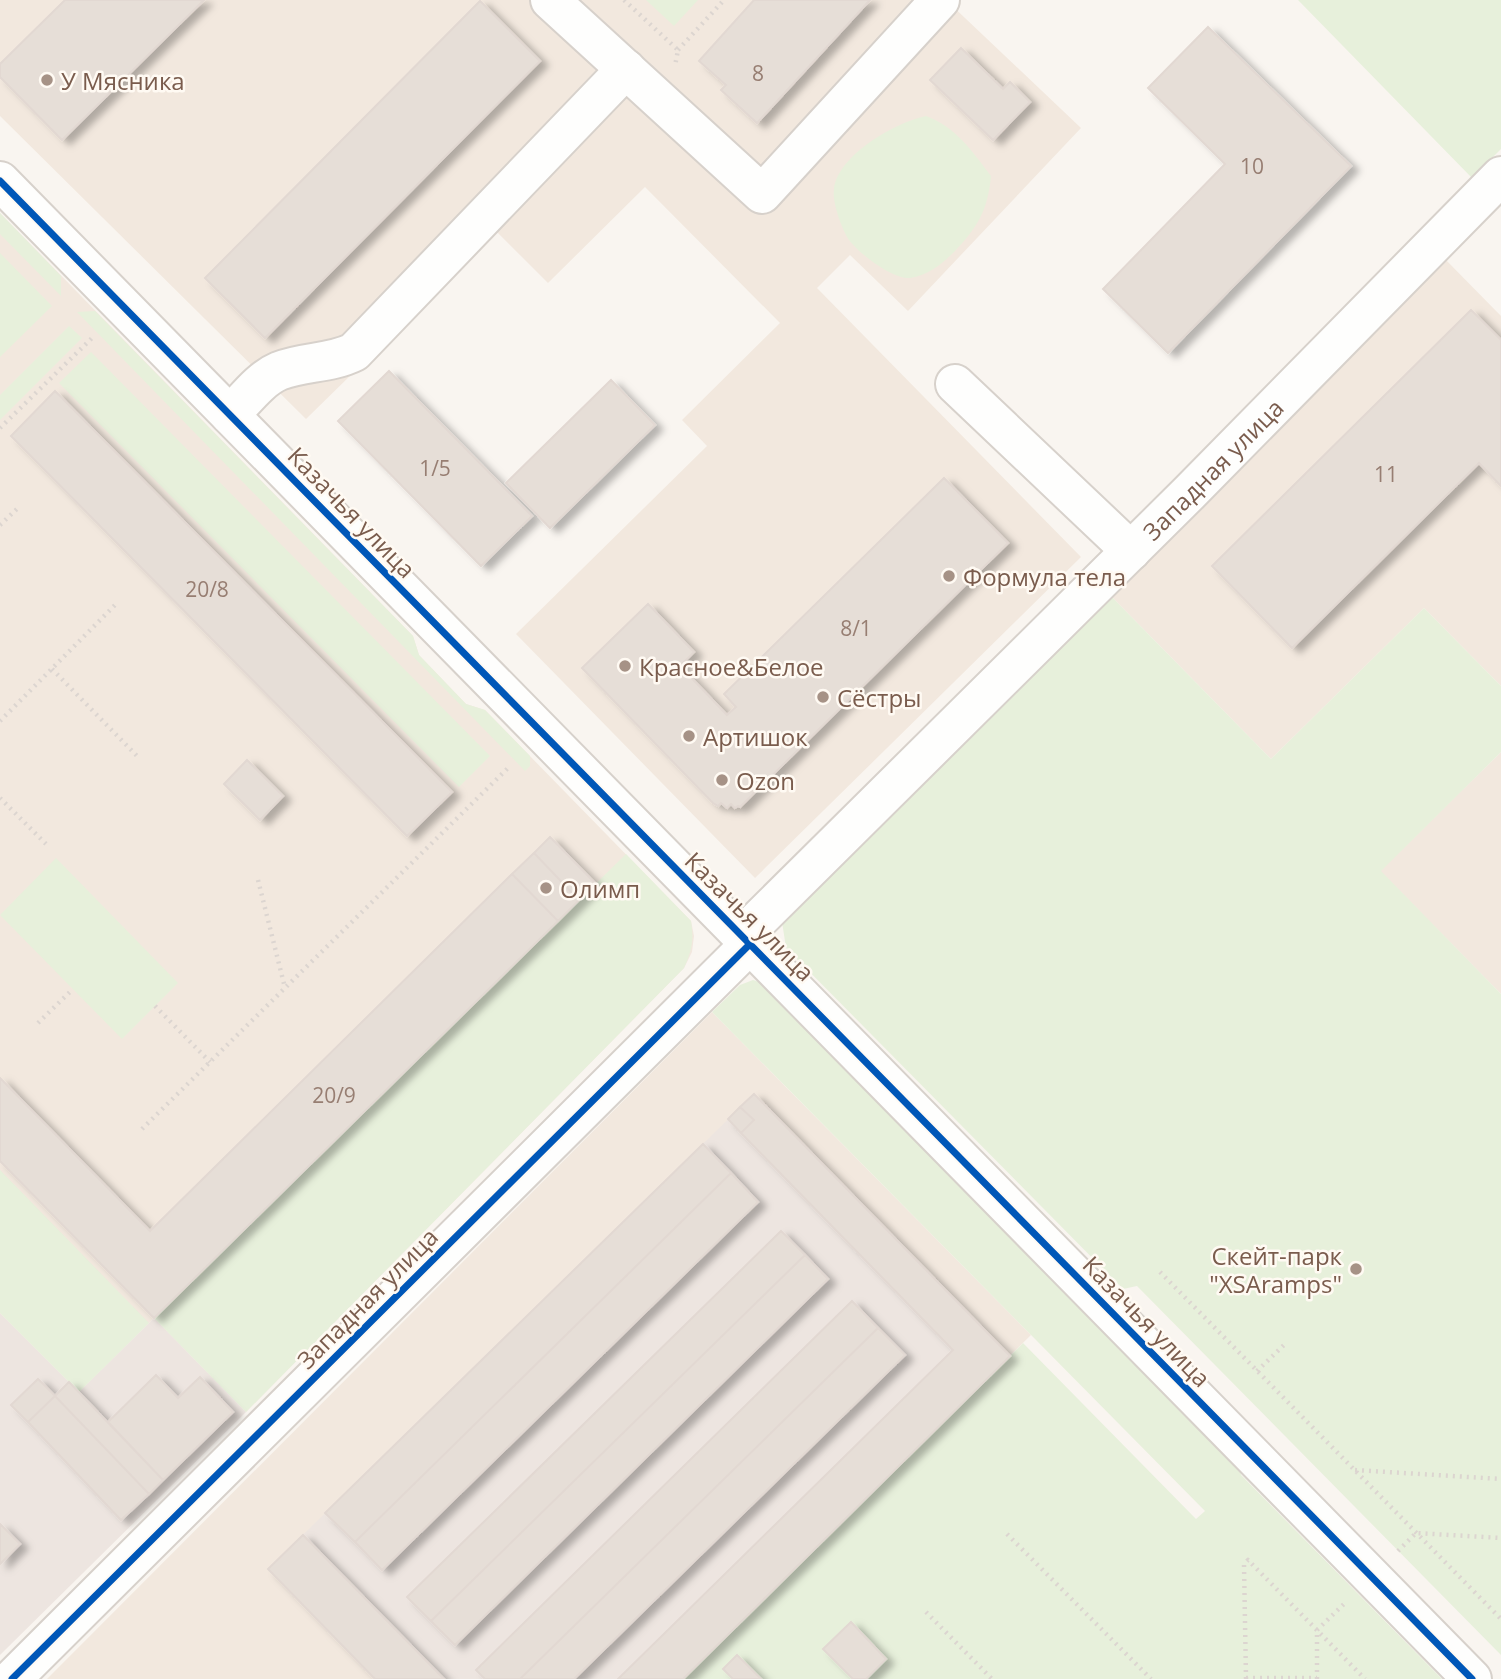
<svg xmlns="http://www.w3.org/2000/svg" width="1501" height="1679" viewBox="0 0 1501 1679" font-family="'Open Sans',sans-serif">
  <defs>
    <filter id="shadow"><feDropShadow dx="8" dy="4.5" stdDeviation="3.5" flood-color="#0004"/></filter>
  </defs>
  <rect width="100%" height="100%" fill="#f9f5f0"/>
  <!-- residential -->
  <path fill="#f2e8de" d="M0,0H946L1081,128L908,311L850,255L817,288L1081,557L755,878L516,634L707,446L682,420L780,323L645,187L548,283L497,232L306,419L0,116Z
    M0,213L413,636L419,655L466,704L485,710L691,921L694,936L692,952L684,968L246,1412L154,1318L79,1392L0,1313Z
    M1444,258L1501,316V686L1424,608L1271,759L1106,591Z
    M1501,752V994L1380,871Z
    M712,1012L1031,1335L683,1679H47Z"/>
  <!-- industrial -->
  <path fill="#ede5e0" d="M754,1094L1010,1356L682,1679H375L268,1569Z
    M0,1313L79,1392L154,1318L246,1412L0,1655Z"/>
  <!-- green -->
  <path fill="#e7f0db" d="M646,0H698L674,26Z
    M1298,0H1501V149L1472,178Z
    M926,116C956,127 972,151 991,176C988,209 978,227 955,251C942,264 929,275 910,278C893,280 853,250 846,235C840,223 832,201 834,189C838,155 896,122 926,116Z
    M0,213L61,276V296L0,234Z
    M0,253L52,306L0,357Z
    M95,311L413,636L419,655L466,704L485,710L530,756V766L525,771L77,312Z
    M69,326L82,338L0,420V395Z
    M91,352L490,756L459,787L59,383Z
    M1106,591L1271,759L1424,608L1501,686V752L1381,871L1501,994V1655L1137,1286L1123,1289L786,948L781,915Z
    M626,854L691,921C694,939 692,951 684,968L246,1412L154,1318Z
    M56,858L178,983L122,1039L0,915Z
    M753,980L766,984L1240,1468L1241,1475L1442,1679H683L1023,1343L1196,1519L1205,1511L712,1012L740,985Z
    M0,1170L149,1323L79,1392L0,1313Z"/>
  <!-- building -->
  <path fill="#e6ded7" stroke="#e2d8d2" stroke-width="2" filter="url(#shadow)" d="M65,0H204L62,140L0,77V64Z
    M754,0H870L757,123L721,90L726,85L699,61Z
    M480,1L540,61L265,338L205,278Z
    M1208,27L1351,166L1168,353L1103,289L1225,164L1148,88Z
    M961,48L1003,89L1010,82L1030,102L993,140L930,80Z
    M1471,310L1501,340V486L1479,463L1292,648L1212,566Z
    M389,371L532,516L481,566L338,421Z
    M611,380L655,425L550,528L506,483Z
    M55,391L452,792L407,836L11,436Z
    M944,478L1008,543L740,807L738,806L735,808L731,804L727,808L721,803L718,806L713,803L582,668L648,604L694,652L680,666L727,715L736,707L724,694Z
    M247,760L283,796L260,820L224,784Z
    M550,837L595,883L579,900L534,853Z
    M534,853L579,900L558,921L512,874Z
    M512,874L558,921L154,1318L0,1161V1078L150,1231Z
    M754,1094L1010,1356L683,1679H618L953,1350L741,1133L754,1120L740,1107Z
    M740,1107L754,1120L741,1133L728,1119Z
    M703,1144L731,1173L355,1542L325,1513Z
    M731,1173L758,1202L382,1570L355,1542Z
    M781,1231L805,1255L431,1621L407,1597Z
    M805,1255L828,1279L455,1645L431,1621Z
    M852,1301L878,1328L520,1679H485L476,1670Z
    M878,1328L905,1355L574,1679H520Z
    M156,1375L178,1398L200,1377L233,1412L163,1480L108,1422Z
    M38,1379L55,1396L28,1422L11,1405Z
    M69,1382L163,1480L149,1494L55,1396Z
    M55,1396L149,1494L121,1520L28,1422Z
    M0,1524L20,1544L0,1564Z
    M303,1535L444,1679H375L268,1569Z
    M851,1622L886,1659L866,1679H853L823,1649Z
    M737,1655L761,1679H733L723,1669Z"/>
  <g fill="none" stroke-linecap="round" stroke-linejoin="round">
    <defs>
      <g id="minor">
        <path d="M550,0L762,194L940,0"/>
        <path d="M0,181L1472,1679"/>
        <path d="M955,384L1131,551"/>
        <path d="M230,415C245,400 260,379 279,371C303,361 330,364 354,352L626,69"/>
        <path id="s1" d="M742,936L1189,493L1501,176"/>
        <path d="M12,1679L750,944"/>
      </g>
    </defs>
    <!-- minor casing -->
    <use href="#minor" stroke="#d7d1cb" stroke-width="42"/>
    <!-- path -->
    <path stroke="#dcd5d0" stroke-width="4.5" stroke-dasharray="2 5" stroke-linecap="butt" d="M624,0L678,50L675,66
      M678,50L724,0
      M0,428L92,338
      M0,525L20,506
      M52,669L137,756
      M0,721L117,603
      M0,798L46,844
      M258,880L285,988
      M155,1006L210,1062
      M38,1023L73,989
      M142,1129L510,766
      M1160,1272L1501,1619
      M1257,1371L1285,1344
      M1355,1470L1501,1479
      M1007,1534L1151,1679
      M1398,1551L1416,1533L1501,1538
      M926,1612L992,1679
      M1246,1678H1317
      M1246,1679L1244,1564L1248,1560L1365,1679
      M1317,1679V1630L1347,1601"/>
    <!-- minor -->
    <use href="#minor" stroke="#fefefd" stroke-width="38"/>
    <defs>
      <path id="cycleway" d="M0,181L1472,1679
        M12,1679L750,944"/>
    </defs>
    <!-- cycleway casing -->
    <use href="#cycleway" stroke="#fffaf3" stroke-width="11"/>
    <!-- cycleway -->
    <use href="#cycleway" stroke="#0057b8" stroke-width="7"/>
  </g>
  <!-- markers -->
  <g fill="#a69286" stroke="#fffaf3" stroke-width="2.5">
    <circle cx="47" cy="80" r="7"/>
    <circle cx="949" cy="576" r="7"/>
    <circle cx="625" cy="666" r="7"/>
    <circle cx="823" cy="697" r="7"/>
    <circle cx="689" cy="736" r="7"/>
    <circle cx="722" cy="780" r="7"/>
    <circle cx="546" cy="888" r="7"/>
    <circle cx="1356" cy="1269" r="7"/>
  </g>
  <g text-anchor="middle" dominant-baseline="central" stroke-width="5" stroke-linejoin="round" paint-order="stroke">
    <!-- number labels -->
    <g font-size="21" fill="#977e72">
      <text x="758" y="73">8</text>
      <text x="1252" y="166">10</text>
      <text x="435" y="468">1/5</text>
      <text x="1386" y="474">11</text>
      <text x="207" y="589">20/8</text>
      <text x="856" y="628">8/1</text>
      <text x="334" y="1095">20/9</text>
    </g>
    <!-- poi labels -->
    <g font-size="24" fill="#7a5c4d" stroke="#fffaf3" text-anchor="start">
      <text x="61" y="80">У Мясника</text>
      <text x="963" y="576">Формула тела</text>
      <text x="639" y="666">Красное&amp;Белое</text>
      <text x="837" y="697">Сёстры</text>
      <text x="703" y="736">Артишок</text>
      <text x="736" y="780">Ozon</text>
      <text x="560" y="888">Олимп</text>
      <text x="1342" y="1255" text-anchor="end">Скейт-парк<tspan x="1342" dy="28">"XSAramps"</tspan></text>
    </g>
    <!-- street labels -->
    <g font-size="24" fill="#7a5c4d" stroke="#fffaf3">
      <text stroke="none"><textPath href="#s1" startOffset="663">Западная улица</textPath></text>
      <text transform="translate(352 512) rotate(46)">Казачья улица</text>
      <text transform="translate(750 916) rotate(45)">Казачья улица</text>
      <text transform="translate(367 1298) rotate(-45)">Западная улица</text>
      <text transform="translate(1147 1321) rotate(46)">Казачья улица</text>
    </g>
  </g>
</svg>
